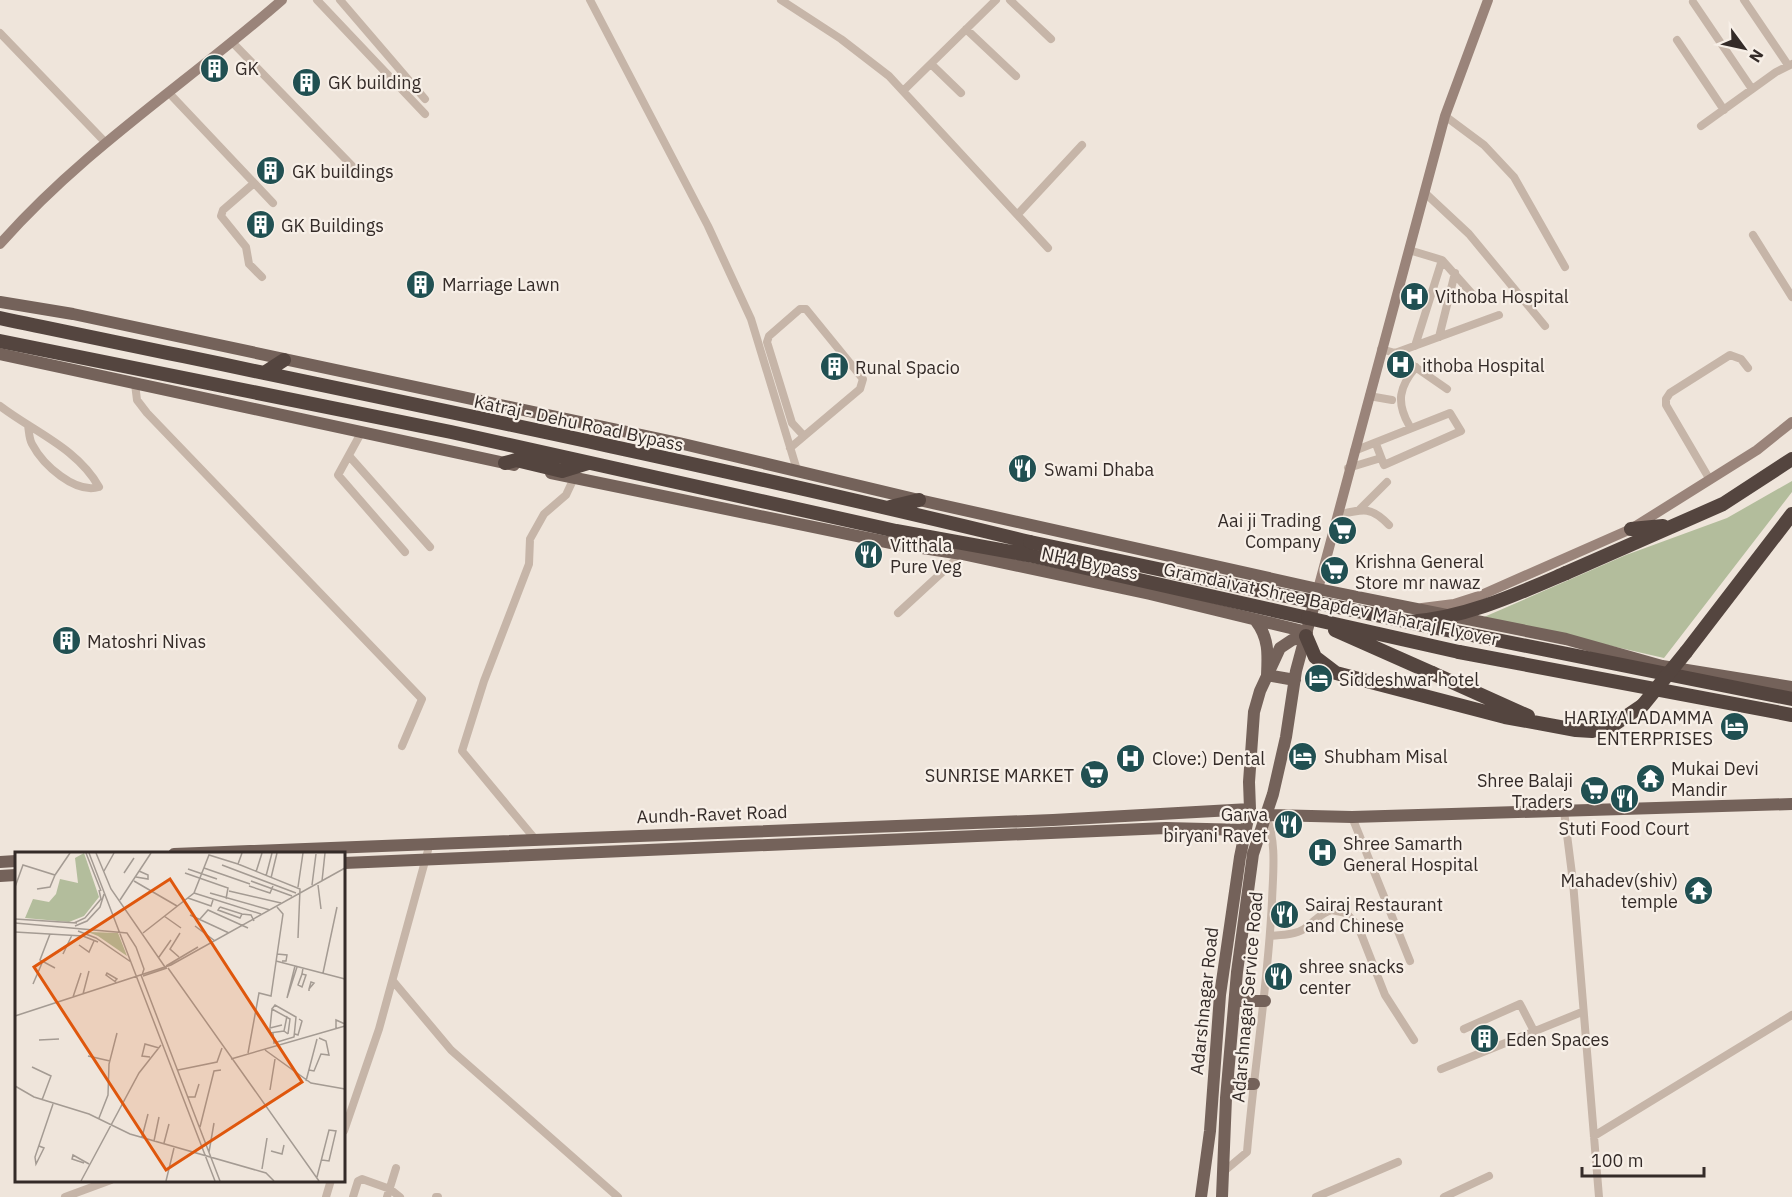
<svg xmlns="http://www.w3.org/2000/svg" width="1792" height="1197" viewBox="0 0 1792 1197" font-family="'IBM Plex Sans',sans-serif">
  <rect width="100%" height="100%" fill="#efe5db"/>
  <!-- green -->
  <path fill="#b3bd9c" d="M1792,481V492L1664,658L1484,617L1626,555L1727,518Z"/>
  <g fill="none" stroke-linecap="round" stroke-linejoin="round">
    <!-- street -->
    <path stroke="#c6b5a8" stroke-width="8" d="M317,0L425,114
      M340,0L425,99
      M590,0L708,226L751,319L797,470
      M781,0L841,39L889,76L1048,248
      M1010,0L1051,39
      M1744,0L1788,65
      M1693,2L1752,89
      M966,29L1016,76
      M0,33L105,142
      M1677,40L1724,110
      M232,42L360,174
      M931,64L961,93
      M903,91L996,0
      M169,93L273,203
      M1445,116L1484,145L1514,177L1565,267
      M1701,126L1776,72L1792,64
      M253,184L223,210L221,216L246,247L249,264L262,277
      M1424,192L1469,234L1545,326
      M1018,214L1082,145
      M1753,235L1792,297
      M1409,250L1442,260L1474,296
      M1439,337L1455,273
      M1415,346L1442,260
      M1381,349L1395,353L1499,315
      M1395,353L1447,389
      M135,384L137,400L147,413L422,699L402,746
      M1369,396L1392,400
      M0,406C34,432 77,448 99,487C75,494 43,465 32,444C29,439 29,431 28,425
      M1409,425C1396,402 1399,387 1416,367
      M361,433L338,475L405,552
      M790,448L860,389L863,379L806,309H800L769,336L767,342L792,423L804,436
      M1354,451L1450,413L1461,431L1384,465L1376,444
      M350,457L430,547
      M1348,468L1381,458
      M1710,480L1666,405V399L1670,393L1730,355L1741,359L1748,368
      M1360,509L1387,482
      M1338,515C1363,509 1371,506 1389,525
      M898,613L962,554
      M1564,811L1573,882L1599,1197
      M1352,817L1410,961
      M535,839L462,751L484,681L529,564L530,539L544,514L566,495L574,478
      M1270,936C1281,935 1295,935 1304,929C1315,922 1318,914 1332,910L1346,913L1358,926L1385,995L1414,1040
      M393,981L451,1050L618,1197
      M1464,1029L1520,1004L1534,1031
      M1441,1069L1582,1012
      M344,1131L379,1029L430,843
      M1594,1136L1792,1015
      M1222,1173L1247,1152C1254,1068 1268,986 1272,901C1273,872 1277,843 1266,816
      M65,1197L111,1180
      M326,1197L331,1180
      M353,1197L358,1181L362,1179L390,1189L400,1197
      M387,1197L396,1168
      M436,1197H438
      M1316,1197L1398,1162
      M1444,1197L1489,1176"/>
    <!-- secondary -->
    <path stroke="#9a847a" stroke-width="10" d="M0,244C84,149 187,83 282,0
      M1318,589L1445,116L1488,0
      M1422,608L1454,604L1479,596L1631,529L1757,450L1792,422"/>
    <!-- primary -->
    <path stroke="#74625a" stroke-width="12" d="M0,302L73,314L679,443L919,500L1318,589L1566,639L1662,666L1792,687
      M0,354L514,465
      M551,473L896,544L962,554L1150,594L1307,632
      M1256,621C1269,638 1268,654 1267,675L1295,680
      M1265,815L1352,817L1792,804
      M174,854L1053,820L1250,809
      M0,862L16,861
      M344,863L1166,828L1246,830
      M0,876L16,875
      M1236,1001H1265
      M1228,1084H1254
      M1201,1197L1210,1131L1220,995L1240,857L1250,809L1249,782L1254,712L1260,691L1280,648L1292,640L1306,636
      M1222,1197L1226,1098L1237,972L1253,854L1273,794L1286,737L1296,671L1317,593"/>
    <!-- highway -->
    <path stroke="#54453f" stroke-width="14" d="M0,318C344,390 689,459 1030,542
      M0,341L451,432L896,531L1028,555L1308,618
      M264,373L284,360
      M505,463L516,460L562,471L588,463
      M890,507L919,500
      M1631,529L1663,526
      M1566,573L1723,504L1792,459
      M1412,623L1792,699
      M1306,636L1315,657L1336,673L1505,717L1576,730L1592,731L1615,724L1643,705
      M1459,652L1792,715
      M1686,652L1792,514
      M1432,673L1528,716"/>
    <!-- highway-bridge -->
    <path stroke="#54453f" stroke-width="14" d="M1030,542L1409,622C1465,618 1515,595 1566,573
      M1308,618L1459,652
      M1335,630L1432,673
      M1643,705L1686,652"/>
  </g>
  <!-- icons -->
  <defs>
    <symbol id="building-disc" viewBox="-11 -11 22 22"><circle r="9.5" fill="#215052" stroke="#f7efe7"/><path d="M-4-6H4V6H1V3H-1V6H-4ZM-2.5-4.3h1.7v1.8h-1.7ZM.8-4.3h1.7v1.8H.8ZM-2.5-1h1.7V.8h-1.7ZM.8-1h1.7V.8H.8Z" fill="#fff"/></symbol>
    <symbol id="hospital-disc" viewBox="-11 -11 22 22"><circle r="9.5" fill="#215052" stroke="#f7efe7"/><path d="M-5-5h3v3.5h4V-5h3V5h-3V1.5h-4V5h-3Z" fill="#fff"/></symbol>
    <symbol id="restaurant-disc" viewBox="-11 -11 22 22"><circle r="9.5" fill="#215052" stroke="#f7efe7"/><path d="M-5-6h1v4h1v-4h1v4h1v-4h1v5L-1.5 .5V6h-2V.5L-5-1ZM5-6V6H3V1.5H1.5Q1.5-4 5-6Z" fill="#fff"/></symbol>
    <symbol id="supermarket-disc" viewBox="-11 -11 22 22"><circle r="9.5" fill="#215052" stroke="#f7efe7"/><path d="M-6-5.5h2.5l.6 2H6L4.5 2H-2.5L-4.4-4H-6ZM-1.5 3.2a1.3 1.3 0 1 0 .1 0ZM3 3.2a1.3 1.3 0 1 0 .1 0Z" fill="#fff"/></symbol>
    <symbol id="hotel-disc" viewBox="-11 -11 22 22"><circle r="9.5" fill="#215052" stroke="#f7efe7"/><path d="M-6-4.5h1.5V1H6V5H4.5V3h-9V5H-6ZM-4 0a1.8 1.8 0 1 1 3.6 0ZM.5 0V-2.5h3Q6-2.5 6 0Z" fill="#fff"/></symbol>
    <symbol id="temple-disc" viewBox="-11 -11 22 22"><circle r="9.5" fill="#215052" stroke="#f7efe7"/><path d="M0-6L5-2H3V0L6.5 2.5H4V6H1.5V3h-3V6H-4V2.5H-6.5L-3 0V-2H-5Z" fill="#fff"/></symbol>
  </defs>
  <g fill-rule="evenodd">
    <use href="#building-disc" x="198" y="52" width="33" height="33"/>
    <use href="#building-disc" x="290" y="66" width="33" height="33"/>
    <use href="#building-disc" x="254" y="154" width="33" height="33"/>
    <use href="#building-disc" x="244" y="208" width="33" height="33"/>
    <use href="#building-disc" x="404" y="268" width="33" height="33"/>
    <use href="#hospital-disc" x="1398" y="280" width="33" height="33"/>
    <use href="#hospital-disc" x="1384" y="348" width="33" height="33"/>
    <use href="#building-disc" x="818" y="350" width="33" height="33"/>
    <use href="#restaurant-disc" x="1006" y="452" width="33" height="33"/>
    <use href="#supermarket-disc" x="1326" y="514" width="33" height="33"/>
    <use href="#restaurant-disc" x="852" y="538" width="33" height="33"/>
    <use href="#supermarket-disc" x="1318" y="554" width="33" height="33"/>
    <use href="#building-disc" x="50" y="624" width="33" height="33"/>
    <use href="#hotel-disc" x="1302" y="662" width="33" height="33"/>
    <use href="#hotel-disc" x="1718" y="710" width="33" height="33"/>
    <use href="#hotel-disc" x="1286" y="740" width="33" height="33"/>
    <use href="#hospital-disc" x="1114" y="742" width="33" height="33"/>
    <use href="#supermarket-disc" x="1078" y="758" width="33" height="33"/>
    <use href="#temple-disc" x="1634" y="762" width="33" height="33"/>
    <use href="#supermarket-disc" x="1578" y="774" width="33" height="33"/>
    <use href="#restaurant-disc" x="1608" y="782" width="33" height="33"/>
    <use href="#restaurant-disc" x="1272" y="808" width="33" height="33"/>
    <use href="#hospital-disc" x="1306" y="836" width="33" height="33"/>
    <use href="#temple-disc" x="1682" y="874" width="33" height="33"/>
    <use href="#restaurant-disc" x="1268" y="898" width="33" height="33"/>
    <use href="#restaurant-disc" x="1262" y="960" width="33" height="33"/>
    <use href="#building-disc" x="1468" y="1022" width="33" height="33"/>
  </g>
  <g text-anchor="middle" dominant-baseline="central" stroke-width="4.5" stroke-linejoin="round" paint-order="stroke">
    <!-- poi labels -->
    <g font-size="18" fill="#342b28" stroke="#f7efe7" text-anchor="start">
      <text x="235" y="68">GK</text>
      <text x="328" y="82">GK building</text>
      <text x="292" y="171">GK buildings</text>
      <text x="281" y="225">GK Buildings</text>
      <text x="442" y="284">Marriage Lawn</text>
      <text x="1435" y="296">Vithoba Hospital</text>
      <text x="1422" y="365">ithoba Hospital</text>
      <text x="855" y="367">Runal Spacio</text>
      <text x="1044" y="469">Swami Dhaba</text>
      <text x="1321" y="520" text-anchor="end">Aai ji Trading<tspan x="1321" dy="21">Company</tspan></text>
      <text x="890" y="545">Vitthala<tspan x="890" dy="21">Pure Veg</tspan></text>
      <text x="1355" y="561">Krishna General<tspan x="1355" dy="21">Store mr nawaz</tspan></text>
      <text x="87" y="641">Matoshri Nivas</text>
      <text x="1339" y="679">Siddeshwar hotel</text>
      <text x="1713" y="717" text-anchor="end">HARIYALADAMMA<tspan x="1713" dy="21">ENTERPRISES</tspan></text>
      <text x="1324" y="756">Shubham Misal</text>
      <text x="1152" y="758">Clove:) Dental</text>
      <text x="1671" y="768">Mukai Devi<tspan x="1671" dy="21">Mandir</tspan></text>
      <text x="1074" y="775" text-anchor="end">SUNRISE MARKET</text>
      <text x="1573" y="780" text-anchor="end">Shree Balaji<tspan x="1573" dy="21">Traders</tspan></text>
      <text x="1268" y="814" text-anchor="end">Garva<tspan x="1268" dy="21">biryani Ravet</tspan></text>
      <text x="1624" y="828" text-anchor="middle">Stuti Food Court</text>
      <text x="1343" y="843">Shree Samarth<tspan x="1343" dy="21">General Hospital</tspan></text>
      <text x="1678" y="880" text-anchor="end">Mahadev(shiv)<tspan x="1678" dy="21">temple</tspan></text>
      <text x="1305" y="904">Sairaj Restaurant<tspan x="1305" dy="21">and Chinese</tspan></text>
      <text x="1299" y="966">shree snacks<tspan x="1299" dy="21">center</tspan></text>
      <text x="1506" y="1039">Eden Spaces</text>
    </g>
    <!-- street labels -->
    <g font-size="18" fill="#342b28" stroke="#f7efe7">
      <text transform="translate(579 423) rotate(12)">Katraj - Dehu Road Bypass</text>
      <text transform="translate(1090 563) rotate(12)">NH4 Bypass</text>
      <text transform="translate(1331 604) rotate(12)">Gramdaivat Shree Bapdev Maharaj Flyover</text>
      <text transform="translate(712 814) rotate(-2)">Aundh-Ravet Road</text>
      <text transform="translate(1247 997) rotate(-85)">Adarshnagar Service Road</text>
      <text transform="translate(1204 1001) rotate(-84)">Adarshnagar Road</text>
    </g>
  </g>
  <!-- overview -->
  <g transform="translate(15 852)">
    <rect width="330" height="330" fill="#efe5db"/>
    <path d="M69,1L84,45L69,64L54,70L10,66L18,47L34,50L41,42L45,27L63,31L60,6ZM73,80L103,81L112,104L83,84Z" fill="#b3bd9c"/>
    <path fill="none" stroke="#a49b93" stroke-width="1.5" d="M71,1L86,39M74,1L200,329M81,1L96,37L150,115M227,1L223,12L285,37L283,86M207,13L281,41M189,16L235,32M173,17L202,27M89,19L99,1M241,20L247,1M109,21L119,6M170,21L213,36L211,47M251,24L257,1M121,25L133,27V23L124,19M256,26L262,1M119,29L162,54M236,29L277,44M307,29L310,1M297,33L301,2M303,33L306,57M234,34L255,41L258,34M0,35L8,13L40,23L55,1M283,35L288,1M22,37L35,35L40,23M214,39L266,51M179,41L246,62M195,41L255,58M173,46L196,54L198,48M105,48L136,1M205,55L203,58L225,66L227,62L236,63L239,69M205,55L227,62M175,63L214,81M149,64L166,76M0,67L62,71M185,67L193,58L233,76M0,71L112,81L121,95L129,117L127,123M59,71L70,66L86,47L84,38M60,74L72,69L85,55L89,42M180,74L200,89M63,79L81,86L116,110M0,80L68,84L83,90M128,81L179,41L194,3L223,12M35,82L25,108L40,116M64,93L74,100L79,89M48,102L57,83M262,102L272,103L271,109H267M144,105L156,88M164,105L155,97L165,81M261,109L330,127M151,114L183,95M280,114L272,146L282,115M153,116L304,329M308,121L322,55M287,122L291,123L287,135L283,133L287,122L288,116M126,123L205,329M128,124L152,116M100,129L102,127L92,121L91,123L102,131M18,132L27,111M294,139V137L296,130L299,131L294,137M68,142L74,119M58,145L66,121M257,157L260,153L281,165L279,185L259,191L258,181M0,164L156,113L330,16M272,164L269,179L273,182M267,173L255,176L257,157L275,167L273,182M255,176V181L269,179M321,177V168L330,172M280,182L283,183L287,169L284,167M24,188L44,187M250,198L296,231L330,237M233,201L244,141L256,144L268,62L262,55M73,204L95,209M135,205L127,204L130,192L144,196M216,207L330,174M17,215L36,224L27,248M163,218L202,210L207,196M294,218L299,219L306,202L314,203L311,189L304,186M291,229L302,187M0,234L19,245L74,262L115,282L251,321L259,329M255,238L260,207M173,245H180L184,232M84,266L93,243L94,212L102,181M185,275L199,219L206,218M127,285L133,262M139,289L144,265M149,291L154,272M24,294L29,296L21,312L20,305L38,252M256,299L267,302L269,293M194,300L199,271M69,311L57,307L58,303L74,312M247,317L252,286M302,325L314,278L321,279L314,309L307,308M66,329L124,221L146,193M151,329L159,296"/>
    <path fill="#df570d" fill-opacity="0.15" stroke="#df570d" stroke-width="3" d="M155,27L287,230L151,318L19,115Z"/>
    <rect width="330" height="330" fill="none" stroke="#342b28" stroke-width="3"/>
  </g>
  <!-- north arrow -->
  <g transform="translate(1744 48) rotate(123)" stroke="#f7efe7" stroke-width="4.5" paint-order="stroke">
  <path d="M0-4.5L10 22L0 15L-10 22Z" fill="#342b28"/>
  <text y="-9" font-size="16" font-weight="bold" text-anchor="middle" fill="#342b28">N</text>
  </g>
  <!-- scale -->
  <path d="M1582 1167v9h122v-9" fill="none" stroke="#342b28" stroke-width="3"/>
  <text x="1591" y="1167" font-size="18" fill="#342b28" stroke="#f7efe7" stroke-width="4.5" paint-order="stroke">100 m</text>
</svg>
